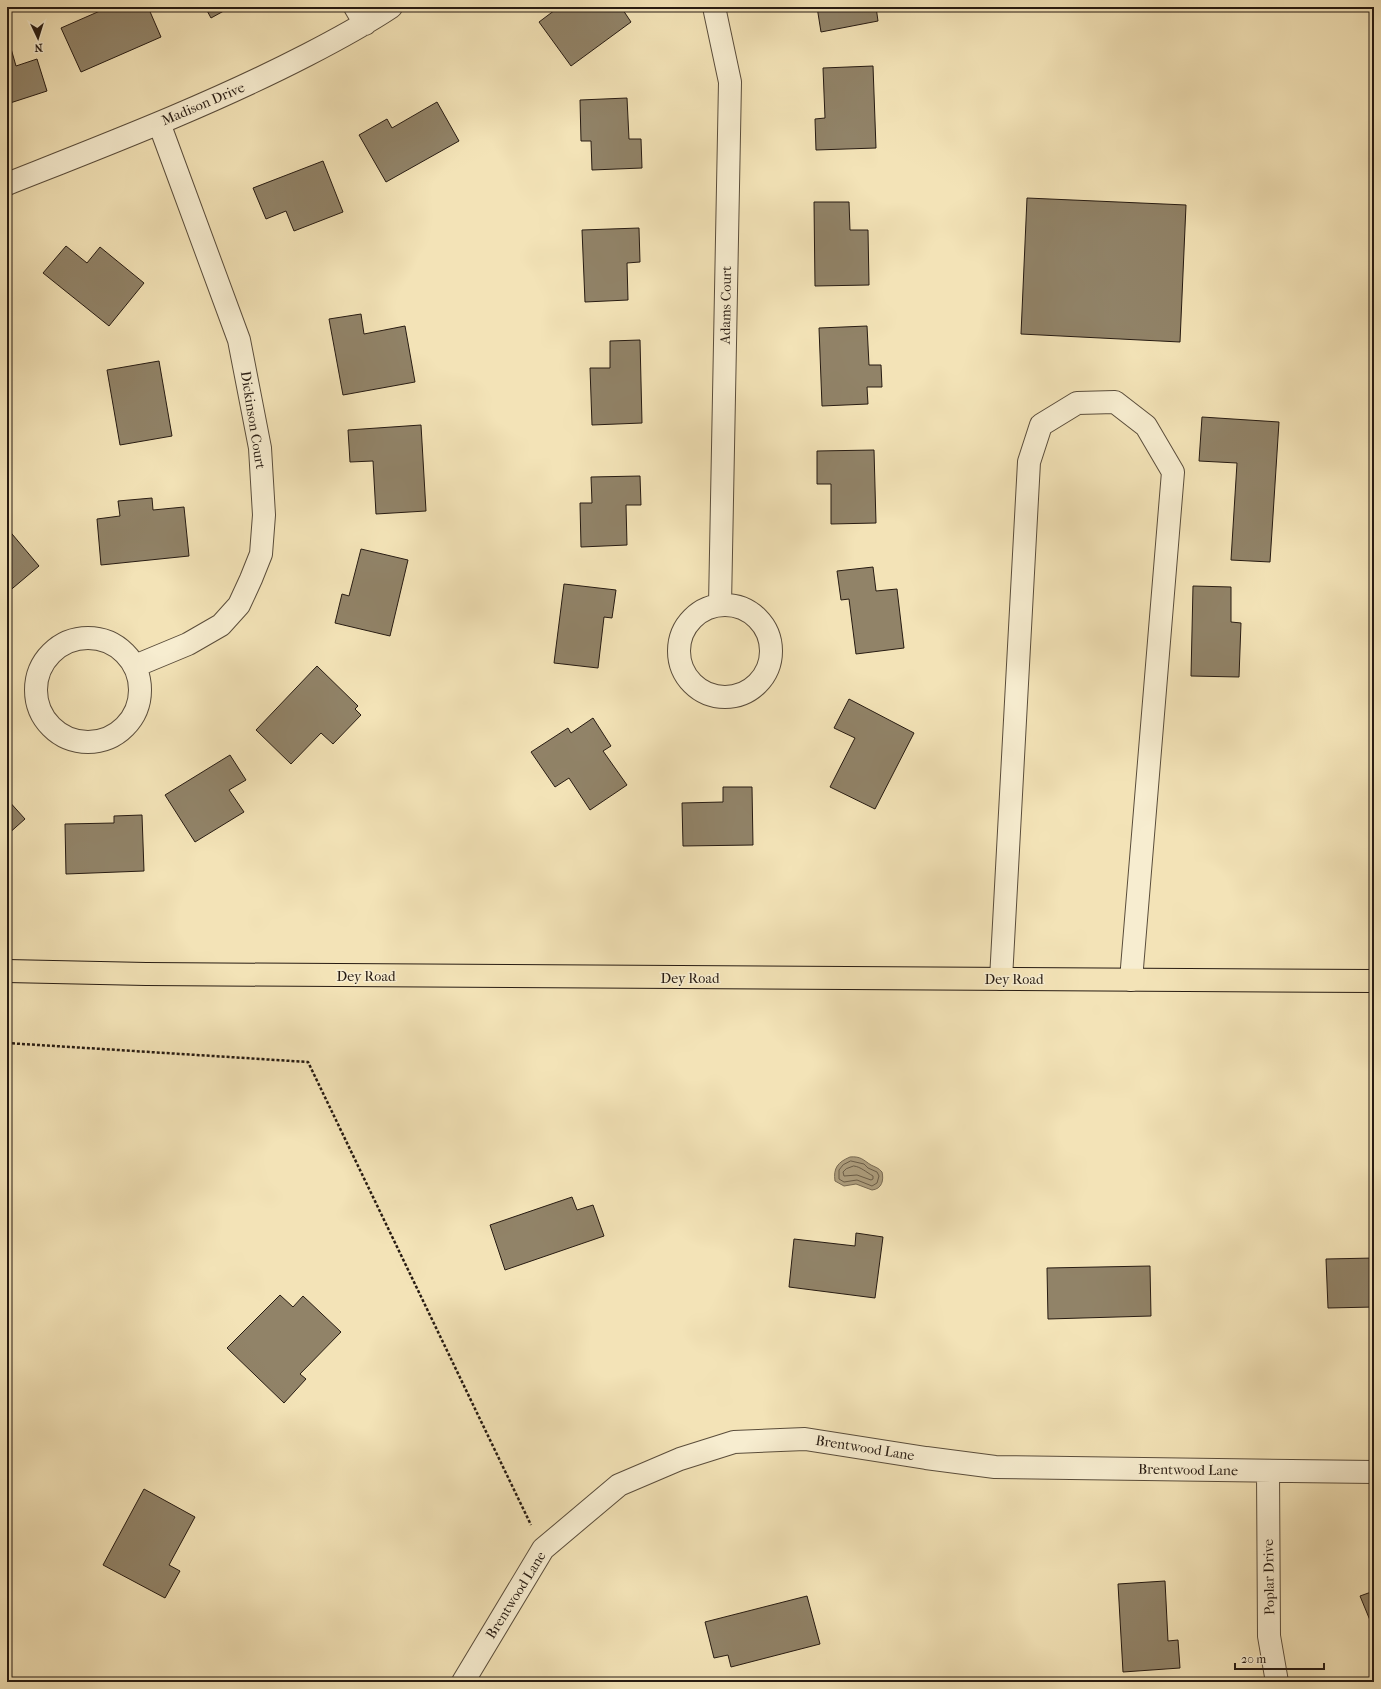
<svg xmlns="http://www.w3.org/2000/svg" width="1381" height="1689" viewBox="0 0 1381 1689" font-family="'IM FELL French Canon',serif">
  <rect width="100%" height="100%" fill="#f3e3b7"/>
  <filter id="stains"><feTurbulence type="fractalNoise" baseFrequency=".005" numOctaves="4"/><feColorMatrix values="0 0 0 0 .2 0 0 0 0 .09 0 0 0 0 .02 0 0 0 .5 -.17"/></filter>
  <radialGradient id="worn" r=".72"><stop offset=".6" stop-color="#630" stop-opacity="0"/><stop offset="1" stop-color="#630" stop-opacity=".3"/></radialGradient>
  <!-- water -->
  <path fill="#ae9f7f" stroke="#786a53" d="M850,1157C861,1156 863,1160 871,1165C875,1167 879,1168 882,1172C884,1180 882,1189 872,1190L856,1184L844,1186L835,1181C833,1168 838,1162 850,1157Z"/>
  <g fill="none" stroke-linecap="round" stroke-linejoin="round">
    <!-- shore -->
    <path stroke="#6a5d48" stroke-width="1" d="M851,1161L864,1164L868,1168L877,1172L879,1176L877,1183L872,1186L857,1180L844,1182L839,1179V1170L843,1165Z
      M854,1166C861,1167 866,1172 873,1176V1179L871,1180L857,1175L844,1176L843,1172L846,1169Z"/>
  </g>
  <!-- building -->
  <path fill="#918368" stroke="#271b12" d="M109,7H148L161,37L81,72L61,28Z
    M205,7H231L211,18Z
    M559,7H567L570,11L575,7H621L631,22L571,66L539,22Z
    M817,7H876L878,21L821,32Z
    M10,45L16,66L37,59L47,91L7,104V46Z
    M873,66L876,148L816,150L815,119L825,118L823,68Z
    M627,98L629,139H641L642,168L592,170L591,141H581L580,100Z
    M437,102L459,141L386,182L359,135L387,119L392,128Z
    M323,161L343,212L294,231L286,211L266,219L253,188Z
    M1027,198L1186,205L1180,342L1021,334Z
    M814,202H849L850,230H868L869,285L815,286Z
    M639,228L640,262L627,263L628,300L585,302L582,230Z
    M66,246L87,263L100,247L144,283L109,326L43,273Z
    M361,314L364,334L405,326L415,382L343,395L329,319Z
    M867,326L869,365H881L882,387H867L868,404L822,406L819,328Z
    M640,340L642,423L592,425L590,368H610V341Z
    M159,361L172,436L120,445L107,370Z
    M1202,417L1279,422L1270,562L1231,560L1237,463L1199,461Z
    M421,425L426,511L376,514L373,461L350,462L348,430Z
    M874,450L876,523L831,524V484H817V451Z
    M640,476L641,505H626L627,545L581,547L580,503H592L591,477Z
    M152,498L153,510L184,507L189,556L101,565L97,519L120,516L118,501Z
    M7,528L39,566L7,593Z
    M361,549L408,560L390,636L335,623L342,594L349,596Z
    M873,567L876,591L897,589L904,648L856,654L849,599L841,600L837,571Z
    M564,584L616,590L612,618L604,617L598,668L554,663Z
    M1193,586L1231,587V622L1241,623L1239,677L1191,676Z
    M317,666L358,706L355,709L361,715L333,744L321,733L291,764L256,730Z
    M849,699L914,733L875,809L830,787L855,738L834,728Z
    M593,718L611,746L603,751L627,785L590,810L569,778L555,787L531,752L568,728L571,733Z
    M230,755L246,780L229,790L244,812L195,842L165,795Z
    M723,787H752L753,845L683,846L682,803L723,802Z
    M7,799L25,819L7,835Z
    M142,815L144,871L66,874L65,824L114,823V816Z
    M572,1197L577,1210L593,1205L604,1236L505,1270L490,1225Z
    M856,1233L883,1237L875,1298L789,1287L794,1239L855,1246Z
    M1374,1258V1307L1328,1308L1326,1259Z
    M1150,1266L1151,1316L1048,1319L1047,1268Z
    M280,1295L293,1307L303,1296L341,1332L300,1374L306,1379L284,1403L227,1348Z
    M144,1489L195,1517L169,1565L180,1571L165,1598L103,1565Z
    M1165,1581L1168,1641L1178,1640L1180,1668L1123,1672L1118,1584Z
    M1374,1591V1630L1360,1596Z
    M807,1596L820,1644L731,1667L728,1655L714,1658L705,1622Z"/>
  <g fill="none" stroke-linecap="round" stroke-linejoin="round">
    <defs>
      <path id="minor" d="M355,7L365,24
        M714,7L730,82L720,605
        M7,184C108,144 210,105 307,55C336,40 364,25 391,7
        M679 651a46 46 0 1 1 92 0a46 46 0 1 1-92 0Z
        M36 690a52 52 0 1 1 104 0a52 52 0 1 1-104 0Z
        M135,666L188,644L221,625L239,605L251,579L261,554L264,515L260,448L239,340L159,123
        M1001,979L1029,462L1041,425L1077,403L1115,402L1146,426L1173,472L1131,980
        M1268,1471L1269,1636L1277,1682
        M463,1682L543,1549L619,1485L680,1459L734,1442L805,1439L926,1458L995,1467L1374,1472"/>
      <path id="major" d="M7,971L146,974L1374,981"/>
    </defs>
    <!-- minor casing -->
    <use href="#minor" stroke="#5a4d3b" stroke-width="24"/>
    <!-- major casing -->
    <use href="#major" stroke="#271b12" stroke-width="24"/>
    <!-- path -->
    <path stroke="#271b12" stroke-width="2.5" stroke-dasharray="3 2" stroke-linecap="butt" d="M7,1043L308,1062L531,1525"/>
    <!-- minor -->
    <use href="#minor" stroke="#f7edd0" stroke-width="22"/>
    <!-- major -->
    <use href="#major" stroke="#f3e3b7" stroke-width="22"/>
  </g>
  <g text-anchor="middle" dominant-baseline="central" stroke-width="3" stroke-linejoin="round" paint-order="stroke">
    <!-- street labels -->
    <g font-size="14" fill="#271b12" stroke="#f7edd0">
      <text transform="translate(203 104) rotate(-23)">Madison Drive</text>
      <text transform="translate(726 305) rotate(-89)">Adams Court</text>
      <text transform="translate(253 420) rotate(81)">Dickinson Court</text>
      <text x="366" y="976">Dey Road</text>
      <text x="690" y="978">Dey Road</text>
      <text x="1014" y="979">Dey Road</text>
      <text transform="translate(865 1448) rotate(9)">Brentwood Lane</text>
      <text transform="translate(1188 1470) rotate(1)">Brentwood Lane</text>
      <text transform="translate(1269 1577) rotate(-91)">Poplar Drive</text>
      <text transform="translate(516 1595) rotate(-58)">Brentwood Lane</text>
    </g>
  </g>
  <!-- margin -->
  <rect width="1381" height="1689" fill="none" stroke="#f3e3b7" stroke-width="24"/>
  <rect x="8" y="8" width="1365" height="1673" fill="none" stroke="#271b12" stroke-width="2"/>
  <rect x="12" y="12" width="1357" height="1665" fill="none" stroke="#271b12"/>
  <!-- north arrow -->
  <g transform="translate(38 38) rotate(176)" stroke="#f7edd0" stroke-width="3" paint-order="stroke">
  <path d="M0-3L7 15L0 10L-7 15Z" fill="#271b12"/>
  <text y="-6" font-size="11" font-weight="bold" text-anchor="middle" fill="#271b12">N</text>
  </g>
  <!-- scale -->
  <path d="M1235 1663v6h89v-6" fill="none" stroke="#271b12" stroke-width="2"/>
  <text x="1241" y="1663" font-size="12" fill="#271b12" stroke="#f7edd0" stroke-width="3" paint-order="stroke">20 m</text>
  <rect width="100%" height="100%" filter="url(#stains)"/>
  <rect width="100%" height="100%" fill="url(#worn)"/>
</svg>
